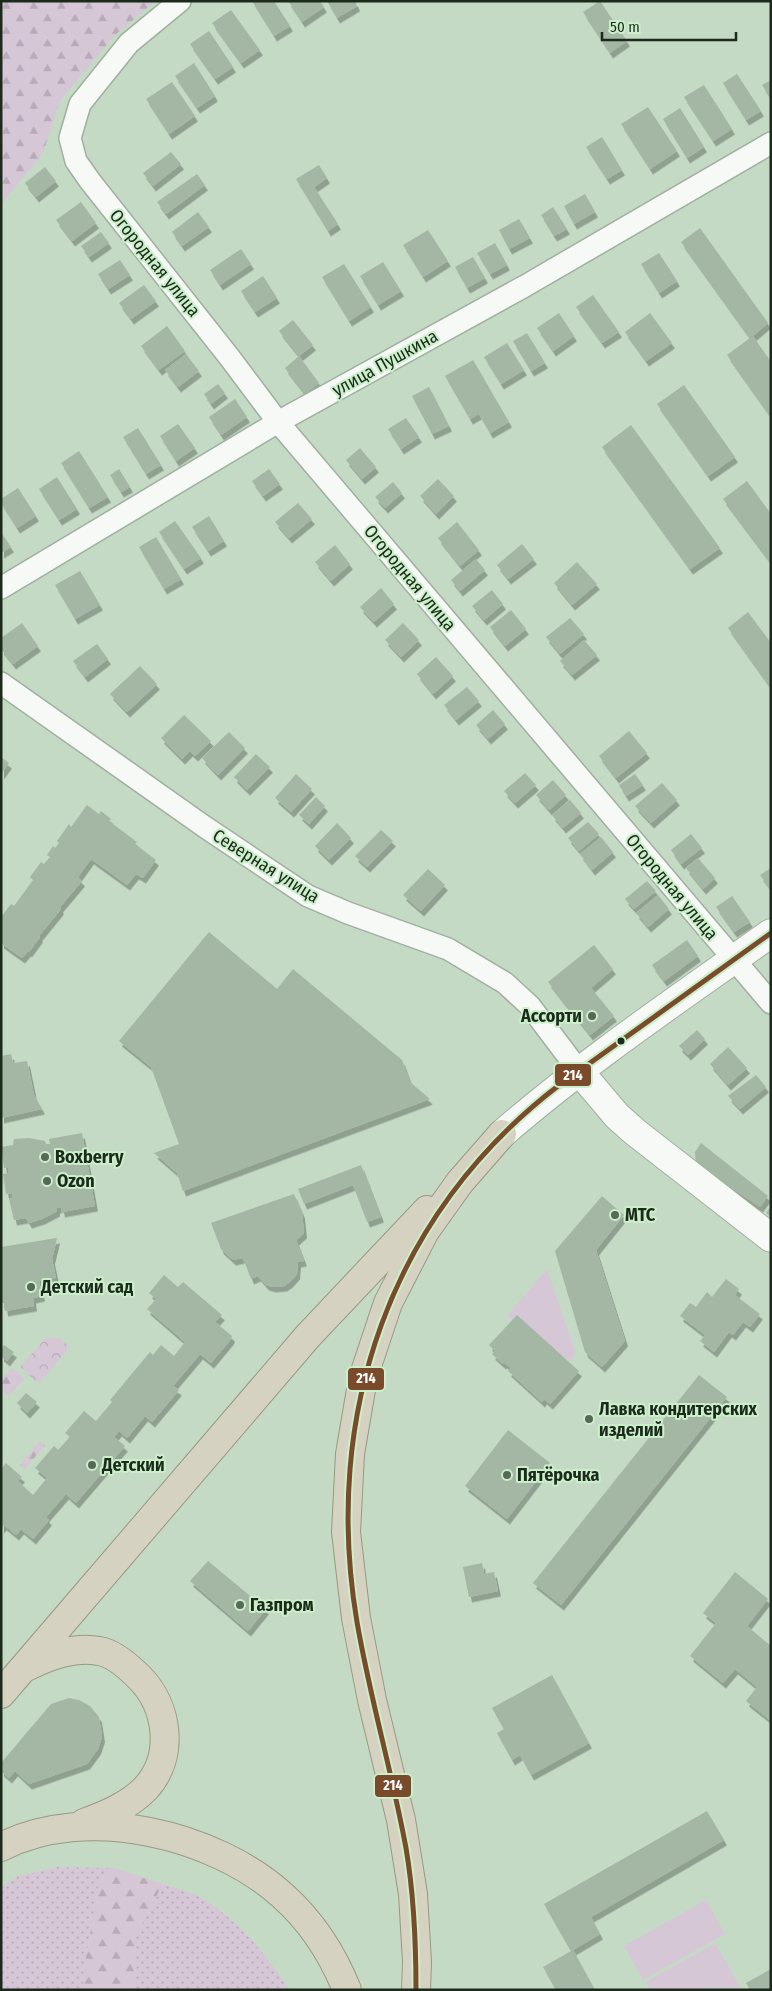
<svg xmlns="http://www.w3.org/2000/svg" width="772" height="1991" viewBox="0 0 772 1991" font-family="'Fira Sans Condensed',sans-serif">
  <defs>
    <pattern id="grass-dots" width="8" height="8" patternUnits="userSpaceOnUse" patternTransform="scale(1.25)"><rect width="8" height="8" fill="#d6c7d7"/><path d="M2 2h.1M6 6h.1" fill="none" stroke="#b7abb8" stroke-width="1.8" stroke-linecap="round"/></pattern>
    <pattern id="forest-firs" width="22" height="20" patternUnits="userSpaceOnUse" patternTransform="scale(1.25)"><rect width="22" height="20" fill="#d6c7d7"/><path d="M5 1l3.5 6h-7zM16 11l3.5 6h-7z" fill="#b7abb8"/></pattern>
    <pattern id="park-crowns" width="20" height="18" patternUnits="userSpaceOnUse" patternTransform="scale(1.25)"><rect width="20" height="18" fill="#d6c7d7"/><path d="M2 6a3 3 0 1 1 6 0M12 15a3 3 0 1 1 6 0" fill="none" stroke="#b7abb8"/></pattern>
    <filter id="shadow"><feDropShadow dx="3" dy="5.5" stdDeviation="0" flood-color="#0004"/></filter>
  </defs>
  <rect width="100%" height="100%" fill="#c5dac5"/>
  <!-- grass -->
  <path fill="url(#grass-dots)" d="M58,1867L114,1868L99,1882L83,1974V1990H1V1887L19,1876Z
    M163,1884C176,1889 192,1892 203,1899C238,1920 268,1956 289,1990H134V1938Z"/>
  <!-- forest -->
  <path fill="url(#forest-firs)" d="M1,1H156L115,35L60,101L43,153L1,205Z
    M12,1368L25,1378L9,1396L1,1389V1379Z
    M40,1441L45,1445L25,1469L20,1465Z
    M114,1868L163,1884L134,1938V1990H83V1974L99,1882Z"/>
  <!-- park -->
  <path fill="url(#park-crowns)" d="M46,1338H59L70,1347L39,1384L20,1367Z"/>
  <!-- pitch -->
  <path fill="#d6c7d7" d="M547,1269L576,1354L570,1361L507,1316Z
    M706,1900L725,1934L643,1980L624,1946Z
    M715,1943L741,1988L650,1990L646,1982Z"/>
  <!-- building -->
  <path fill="#a4b6a4" filter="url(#shadow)" d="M252,1H274L290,26L274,36Z
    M288,1H320L324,7L302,22Z
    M327,1H355L357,6L337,18Z
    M600,1L627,41L610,53L583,12Z
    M231,10L260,50L241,63L212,23Z
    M209,31L233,67L215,79L190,44Z
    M194,63L215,96L197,108L175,76Z
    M737,74L761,111L746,120L723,83Z
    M771,80V99L762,85Z
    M172,82L195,116L169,134L146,99Z
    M704,85L732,129L713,141L684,97Z
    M648,107L677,151L650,169L621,124Z
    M680,108L704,147L687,158L663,119Z
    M602,137L622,170L607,179L586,147Z
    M171,152L181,164L153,186L143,173Z
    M319,165L327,178L314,187L338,224L328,231L296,179Z
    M45,167L56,181L36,197L25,183Z
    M197,174L205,185L166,214L157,202Z
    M585,194L595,212L574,224L564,206Z
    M81,202L96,223L72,241L56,220Z
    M553,207L567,229L554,236L541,215Z
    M198,212L209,227L182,246L172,232Z
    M519,219L530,238L509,249L499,230Z
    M700,228L768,323L753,336L771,362V417L727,355L750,338L681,242Z
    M428,230L448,261L423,277L403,245Z
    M101,232L109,243L89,257L81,246Z
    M495,243L507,265L490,274L477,253Z
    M241,249L251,264L220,285L210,270Z
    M659,253L677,281L659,293L641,264Z
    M473,257L485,278L467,288L455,267Z
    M120,260L130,275L108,289L98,274Z
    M383,262L401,291L378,305L360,276Z
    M344,264L371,307L349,321L322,277Z
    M263,276L277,298L255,312L241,291Z
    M144,285L156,301L131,319L119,303Z
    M593,295L619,332L602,343L576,307Z
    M559,313L574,336L553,351L537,328Z
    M650,313L672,343L646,361L625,332Z
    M293,320L313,345L299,356L319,383L305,394L285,368L299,356L279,331Z
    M167,326L185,351L159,370L141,346Z
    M527,333L545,363L531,371L513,341Z
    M507,343L524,370L501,384L484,357Z
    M186,354L199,371L178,387L165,370Z
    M473,360L509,422L490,433L479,414L470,419L445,376Z
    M218,384L225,393L211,404L204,394Z
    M684,385L735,457L708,476L657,404Z
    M429,387L449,426L432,434L412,396Z
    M235,399L247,417L221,435L209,417Z
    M406,418L419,437L401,449L388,429Z
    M178,424L195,448L176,461L160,436Z
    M631,425L720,548L690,569L602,447Z
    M138,428L161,465L146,474L123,437Z
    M360,448L376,467L362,479L346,460Z
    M79,451L108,497L89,508L61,463Z
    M119,469L130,487L121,492L110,475Z
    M269,469L280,484L263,496L252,481Z
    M57,477L77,509L59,520L39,489Z
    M438,479L454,496L436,514L420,496Z
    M747,481L771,514V563L723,499Z
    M393,482L402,493L385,508L375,497Z
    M18,488L36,516L17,528L1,503V499Z
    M298,503L312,519L289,538L275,522Z
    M209,516L224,541L208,551L192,527Z
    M175,521L201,558L184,569L159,532Z
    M457,522L479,550L460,566L438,538Z
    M1,532L11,547L1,553Z
    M156,537L181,579L164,589L139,547Z
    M522,544L534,559L508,579L497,565Z
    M335,545L350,564L331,581L315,562Z
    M476,559L485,570L460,591L451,580Z
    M577,562L597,584L572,605L554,583Z
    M80,571L100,605L75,619L55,585Z
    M381,588L394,604L374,622L360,607Z
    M492,590L503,604L484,620L472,606Z
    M511,610L526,629L505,646L490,627Z
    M748,612L771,643V688L728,628Z
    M570,618L584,634L560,654L546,637Z
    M22,623L38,646L13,664L1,649V638Z
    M403,623L419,640L401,657L385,640Z
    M584,640L597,655L572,675L560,661Z
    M97,644L108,659L85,677L73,661Z
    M436,657L453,676L433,694L417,674Z
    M140,666L157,684L127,712L110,694Z
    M467,687L479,701L456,720L444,705Z
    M493,710L505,724L488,739L476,725Z
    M184,715L211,741L195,756L190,751L182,759L161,738Z
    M629,731L647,753L616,778L599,756Z
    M229,732L245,748L218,775L202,758Z
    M256,754L270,767L247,790L234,777Z
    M1,757L9,763L1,774Z
    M525,773L536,785L515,803L504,791Z
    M296,774L312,789L291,812L275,798Z
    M635,774L643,785L626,796L619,785Z
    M553,780L566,795L549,810L536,795Z
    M662,783L677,800L651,823L635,806Z
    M316,797L325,806L309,824L299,815Z
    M570,800L581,813L563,828L552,815Z
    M87,805L99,814L101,811L111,819L109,821L137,842L135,844L156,860L143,878L136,874L127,885L91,859L78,877L82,881L60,907L61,909L39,936L40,937L29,952L28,951L22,958L1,943V917L11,904L14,906L33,880L30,877L41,862L44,864L50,857L47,855L53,846L55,848L59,843L57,841L69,824L71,827Z
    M588,822L599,834L579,851L568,838Z
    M337,823L351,838L329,860L315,846Z
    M381,830L393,841L367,867L355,856Z
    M691,834L702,848L681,864L671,850Z
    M601,837L613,852L592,870L580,854Z
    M698,858L715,878L703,889L686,868Z
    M771,868V890L760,875Z
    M428,869L445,885L421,911L403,895Z
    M647,881L656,891L634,909L625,899Z
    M658,895L669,909L648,927L636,913Z
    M732,896L750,922L734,932L716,907Z
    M209,932L277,989L293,969L402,1060L410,1082L430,1099L183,1191L177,1173L154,1153L179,1144L151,1067L119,1041Z
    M687,940L698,956L664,981L652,965Z
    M594,945L613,969L591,988L614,1016L590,1035L548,982Z
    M697,1030L705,1039L688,1055L679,1046Z
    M728,1047L747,1068L728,1085L710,1064Z
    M11,1054L13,1063L27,1061L34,1095L42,1109L1,1118V1056Z
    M756,1075L766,1087L740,1109L728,1096Z
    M82,1133L95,1206L62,1212L61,1207L57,1208V1211L42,1219L29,1223L26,1218L14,1220L9,1199L13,1198L12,1193L6,1194L3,1174L9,1173L8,1168H4L1,1147L13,1145L14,1139L29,1138L45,1141L46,1144H50L49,1139Z
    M701,1143L768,1196L760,1207L696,1164L695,1152Z
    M361,1165L381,1217L367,1222L353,1185L304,1204L298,1189Z
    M294,1194L302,1213L304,1233L296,1240L304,1261L298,1262L297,1274L290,1282L284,1286L273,1287L266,1285L258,1276L251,1279L243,1258L233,1260L221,1249L211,1223Z
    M602,1196L624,1215L596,1250L625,1341L602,1367L585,1352L555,1251Z
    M771,1206V1217L766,1213Z
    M57,1238L52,1259L56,1278L39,1281L42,1296L33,1298L34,1306L5,1311L4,1303H1V1247Z
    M164,1275L178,1287L183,1282L222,1315L215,1322L232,1336L231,1339L211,1363L200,1354L173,1386L179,1390L152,1422L145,1416L127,1438L119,1431L114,1437L125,1446L76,1503L66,1494L46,1517L49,1520L33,1539L21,1529L16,1535L4,1525L1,1528V1469L6,1463L22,1477L18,1481L33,1495L47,1478L35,1468L54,1446L58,1450L70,1437L65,1433L84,1411L96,1421L112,1402L110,1400L150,1352L153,1355L161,1345L174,1356L185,1342L147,1309L156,1299L149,1293Z
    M726,1279L739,1289L735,1295L760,1314L750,1327L743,1322L733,1335L729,1332L714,1352L700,1341L705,1335L680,1316L690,1303L696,1307L707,1292L712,1297Z
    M517,1315L579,1371L550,1404L544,1399L542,1402L508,1371L511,1368L504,1363L503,1364L492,1354L495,1351L489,1345Z
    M4,1345L14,1352L7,1361L1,1356V1349Z
    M699,1375L727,1397L561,1605L533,1583Z
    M26,1393L37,1402L27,1413L17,1403Z
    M508,1430L550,1463L507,1519L465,1486Z
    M208,1561L266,1609L248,1631L190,1581Z
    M482,1563L484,1574L494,1572L498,1591L469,1597L463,1567Z
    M735,1572L768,1599L747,1626L771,1646V1721L746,1701L757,1687L735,1669L723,1683L690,1656L716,1623L703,1613Z
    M552,1675L589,1743L531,1775L520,1755L512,1760L497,1733L504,1729L492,1708Z
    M69,1698L79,1700L90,1706L99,1717L102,1737L98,1749L87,1764L29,1784L15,1771L9,1778L1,1771V1763L51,1704Z
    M707,1811L724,1840L591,1917L600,1934L573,1950L595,1990H556L543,1967L571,1951L544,1904Z
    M771,1969V1990H750L746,1983Z"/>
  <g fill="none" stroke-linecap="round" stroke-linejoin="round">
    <defs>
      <path id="street" d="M180,1L129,43L80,104L70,138L76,161L90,181L230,358L278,422L771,1003
        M1,588L278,422L525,286L771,143
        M1,683L205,827L308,896L348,913L448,949L505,983L530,1006L579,1071"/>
      <path id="secondary" d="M579,1071L617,1116L635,1132L771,1238
        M502,1134C586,1061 680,998 771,933"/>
      <path id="highway" d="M26,1667C49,1656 74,1646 99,1651C114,1653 130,1668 140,1678C168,1707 175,1756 146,1788C130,1805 106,1815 84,1823
        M1,1694L308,1336L427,1210
        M1,1847C86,1803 215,1834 283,1896C311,1921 333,1955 347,1990
        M416,1990L417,1962L413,1894L401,1820L372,1700L356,1618L346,1532L350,1454L363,1378L388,1303L425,1231L460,1182L502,1134"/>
    </defs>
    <!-- street casing -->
    <use href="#street" stroke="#a0b0a0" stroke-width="24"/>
    <!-- secondary casing -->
    <use href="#secondary" stroke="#a0b0a0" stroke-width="30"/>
    <!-- highway casing -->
    <use href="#highway" stroke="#969a81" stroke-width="30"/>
    <!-- street -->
    <use href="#street" stroke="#f6f9f6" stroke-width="21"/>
    <!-- secondary -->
    <use href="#secondary" stroke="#f6f9f6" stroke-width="28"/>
    <!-- highway -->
    <use href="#highway" stroke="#d5d2c1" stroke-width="28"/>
    <defs>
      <path id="bus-1" d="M416,1990C416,1942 414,1895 406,1848C392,1772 370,1698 357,1622C322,1415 390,1215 558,1086L771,933"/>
    </defs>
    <!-- bus-1 casing -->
    <use href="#bus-1" stroke="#caefca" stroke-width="9"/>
    <!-- bus-1 -->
    <use href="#bus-1" stroke="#7a4b2a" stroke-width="5"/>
  </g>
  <!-- markers -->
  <g fill="#576857" stroke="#caefca" stroke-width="2">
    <circle cx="592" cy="1016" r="5"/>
    <circle cx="45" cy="1157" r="5"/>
    <circle cx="47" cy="1181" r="5"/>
    <circle cx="615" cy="1215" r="5"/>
    <circle cx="31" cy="1287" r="5"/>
    <circle cx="589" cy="1419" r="5"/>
    <circle cx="92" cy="1465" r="5"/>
    <circle cx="507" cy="1475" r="5"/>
    <circle cx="240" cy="1605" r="5"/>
  </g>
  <circle fill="#1c2a1c" stroke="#caefca" stroke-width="2" cx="621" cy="1041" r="4.5"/>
  <g text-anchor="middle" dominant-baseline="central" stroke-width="4" stroke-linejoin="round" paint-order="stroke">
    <!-- street labels -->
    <g font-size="18" fill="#1c2a1c" stroke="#caefca">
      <text transform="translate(155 263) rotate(51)">Огородная улица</text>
      <text transform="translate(385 363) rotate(-29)">улица Пушкина</text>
      <text transform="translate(410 578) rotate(50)">Огородная улица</text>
      <text transform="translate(266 866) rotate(32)">Северная улица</text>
      <text transform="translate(672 887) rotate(50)">Огородная улица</text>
    </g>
    <!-- poi labels -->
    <g font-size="18" font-weight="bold" fill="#1c2a1c" stroke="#caefca" text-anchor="start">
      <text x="582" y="1016" text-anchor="end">Ассорти</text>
      <text x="55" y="1157">Boxberry</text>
      <text x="57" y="1181">Ozon</text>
      <text x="625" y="1215">МТС</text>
      <text x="41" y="1287">Детский сад</text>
      <text x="599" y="1409">Лавка кондитерских<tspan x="599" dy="21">изделий</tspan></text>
      <text x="102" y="1465">Детский</text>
      <text x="517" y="1475">Пятёрочка</text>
      <text x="250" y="1605">Газпром</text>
    </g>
  </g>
  <g stroke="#caefca" stroke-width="2">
    <rect x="554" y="1063" width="38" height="24" rx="5" fill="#7a4b2a"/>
    <rect x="347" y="1367" width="38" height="24" rx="5" fill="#7a4b2a"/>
    <rect x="374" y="1774" width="38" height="24" rx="5" fill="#7a4b2a"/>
  </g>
  <g font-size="14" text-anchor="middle" font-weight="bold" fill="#fff">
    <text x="573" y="1080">214</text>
    <text x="366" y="1383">214</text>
    <text x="393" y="1790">214</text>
  </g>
  <!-- border -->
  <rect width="772" height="1991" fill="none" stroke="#1c2a1c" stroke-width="5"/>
  <!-- scale -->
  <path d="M602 32v8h134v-8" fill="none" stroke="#1c2a1c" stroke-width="2.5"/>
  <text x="610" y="32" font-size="15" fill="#1c2a1c" stroke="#caefca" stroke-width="4" paint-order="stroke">50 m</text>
</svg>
